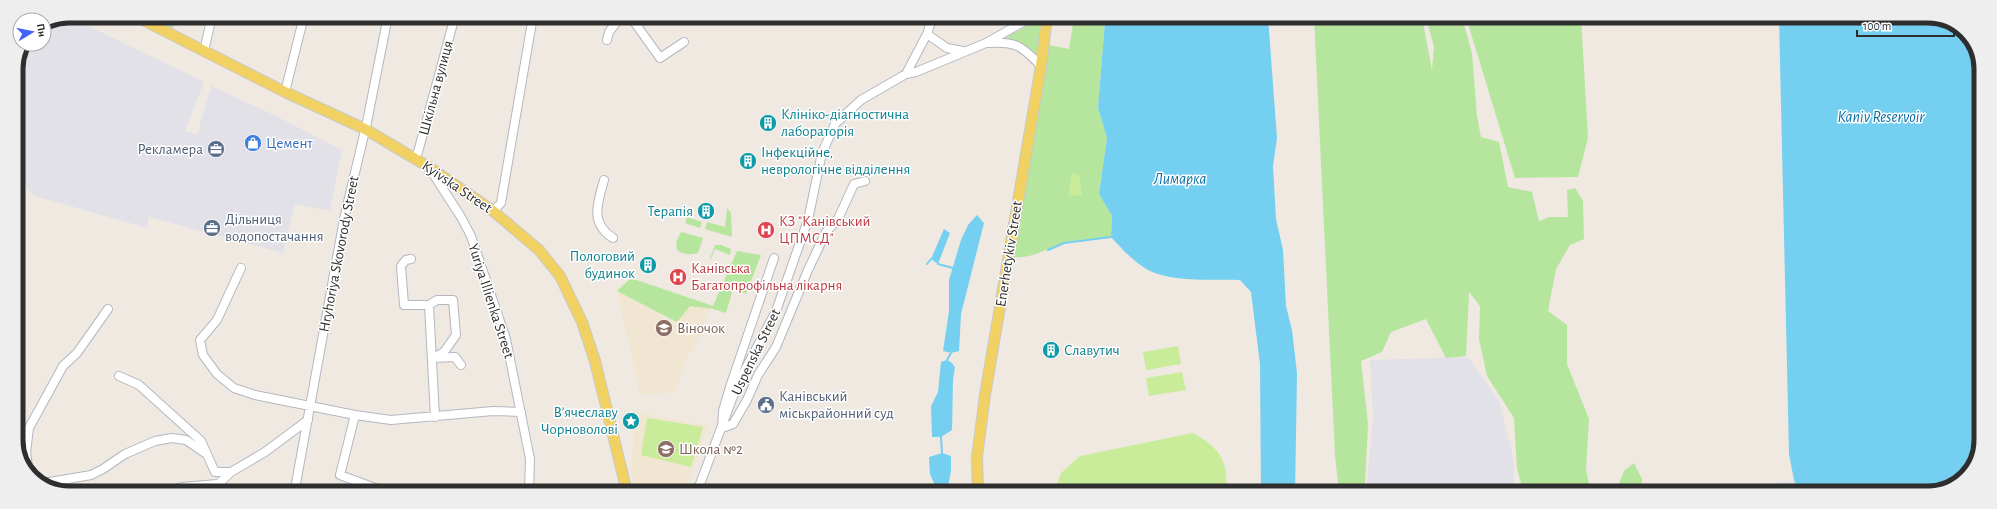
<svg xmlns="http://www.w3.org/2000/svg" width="1997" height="509" viewBox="0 0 1997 509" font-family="'Alegreya Sans',sans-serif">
  <rect width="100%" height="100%" fill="#efe9e1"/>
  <!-- industrial -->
  <path fill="#e3e1e8" d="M68,16L204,82L185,131L197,135L211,86L274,115L342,150L330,211L295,204L283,253L149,217L147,228L35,196L27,189L16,168V69L27,44H44V26Z
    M1468,357L1499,401L1514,461V493H1366L1373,417L1370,360Z
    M1794,480L1800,493H1778L1774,483Z"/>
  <!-- education -->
  <path fill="#f0e6d1" d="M631,278L711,306L694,349L688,355L674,393L640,394L617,291Z
    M636,412L708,426L684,492H637L631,473Z"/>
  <!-- green -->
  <path fill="#b6e59e" d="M1314,17H1422L1432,70L1434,47L1426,17H1462L1472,53L1477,116L1481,137L1499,142L1508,187L1532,192L1539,221L1549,217H1568L1567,190L1575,188L1583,201L1584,239L1570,245L1556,269L1548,311L1567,325V364L1589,419L1586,470L1591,493H1524L1517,469L1514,418L1487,376L1479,339L1480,306L1469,292L1466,356L1446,358L1426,319L1391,332L1382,352L1361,361L1368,424L1365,484L1359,493H1339L1335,455Z
    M1466,17H1581L1588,138L1578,177L1515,178Z
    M1039,19L1042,24L1037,56L1016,41L1004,39Z
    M1105,21L1098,108L1107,138L1099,194L1112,216L1111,237C1096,239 1079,239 1064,243C1047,248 1033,259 1014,257L1049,45L1069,49L1073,24Z
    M727,208L731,213L732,237L705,229L707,222L725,227Z
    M687,217L702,222L700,228L685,223Z
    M681,232L703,238L698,253C690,255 684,255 677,250L676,242Z
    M715,245H721L731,249L730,255L715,249L711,259H710Z
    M737,251L761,255L746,294L733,289L726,313L713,309L690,306L677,322L617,291L631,278L713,306Z
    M1634,463L1642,479L1641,493H1615L1624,471Z"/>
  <!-- cemetery -->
  <path fill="#c8d9b8" d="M148,16H176L173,29Z"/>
  <!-- pitch -->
  <path fill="#c9ec9a" d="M1072,173L1079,175L1082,195L1068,196Z
    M1178,346L1181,364L1146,370L1143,352Z
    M1182,372L1186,390L1149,396L1146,378Z
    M647,418L703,427L691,467L641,455Z
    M1193,433C1220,448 1229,461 1226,493L1054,492L1061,473L1080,456Z"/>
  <!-- water -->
  <path fill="#75cff0" d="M1111,17H1268L1277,138L1273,166L1276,219L1283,250L1286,306L1292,330L1297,373L1295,493H1261L1260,364L1251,292L1240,280C1213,279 1173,283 1148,270C1134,262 1122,249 1111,237L1112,216L1099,194L1107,138L1098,108L1105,21Z
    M1779,17H1938L1968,34L1981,66L1980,450L1963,480L1928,493H1800L1794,480L1789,454Z
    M977,215L984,223L961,314L959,351L951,353L943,351L949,311V280L961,240L968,225Z
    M944,229L950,233L938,264L931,259Z
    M947,360L951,362L955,367L953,380L952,430L941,437H932L931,406L938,392L941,362Z
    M942,453L951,456V471L947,492H938L930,474L929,457Z"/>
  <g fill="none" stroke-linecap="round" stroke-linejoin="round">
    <!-- stream -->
    <path stroke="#75cff0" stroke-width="2" d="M1048,250L1064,243L1111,237
      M927,264L931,259
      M938,264L953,268
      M947,360L951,353
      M941,437L942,453"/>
    <defs>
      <path id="minor" d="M630,16L660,58L684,42
        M933,16L927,34L947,48L963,51
        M607,40L609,32L621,16
        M988,43C1016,41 1022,46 1041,66
        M204,51L212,16
        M906,74L927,34
        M285,92L304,16
        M414,159L418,152L455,16
        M430,169L461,217L471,236L506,339L530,459L529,492
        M604,180C598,202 589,223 613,238
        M493,211L501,203L533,16
        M774,258L731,384L723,411L722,428L733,424L747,400L758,375L776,347L808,270L826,232L838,219L854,184L865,181
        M411,259L406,260L401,266L404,305H429L437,300H453L456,335L444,352L433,358L455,357L461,365
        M241,268L217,320L200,340L203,355L217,374L234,388L255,395L355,415L391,420L493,411L521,412
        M429,305L435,417
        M119,376L139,385L201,441L215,472H231
        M355,415L340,475L386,492
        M29,474L26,452L29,428L63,366L77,353L108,309
        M44,483L91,475L103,469L125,454L155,441L172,438L186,440L205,453
        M163,492L182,487L217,484
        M210,492L231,472L265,452L308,420
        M297,492L295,489L344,219L367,122L388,16
        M697,492L738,383L776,311L808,220L822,153L835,124L861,100L906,74L916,72L986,43L1032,17"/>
      <path id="major" d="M135,16L285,92L365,129L429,167L493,211L539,250L560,276L582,322L595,361L627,492
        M978,492L977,457L985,395L1041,66L1047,17"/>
    </defs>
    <!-- minor casing -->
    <use href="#minor" stroke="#b4b7c1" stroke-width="10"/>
    <!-- major casing -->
    <use href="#major" stroke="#c9c9c9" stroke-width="12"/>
    <!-- minor -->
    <use href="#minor" stroke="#fff" stroke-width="8"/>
    <!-- major -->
    <use href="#major" stroke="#f2d163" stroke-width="10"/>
  </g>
  <!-- icons -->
  <defs>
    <symbol id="building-disc" viewBox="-11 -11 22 22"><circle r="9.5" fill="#0f9aa8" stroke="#fff"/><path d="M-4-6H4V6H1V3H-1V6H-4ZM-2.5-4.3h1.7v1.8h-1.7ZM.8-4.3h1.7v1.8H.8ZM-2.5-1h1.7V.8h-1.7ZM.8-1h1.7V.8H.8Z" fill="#fff"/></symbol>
    <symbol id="shop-disc" viewBox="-11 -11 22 22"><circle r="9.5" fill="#3f7fe0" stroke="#fff"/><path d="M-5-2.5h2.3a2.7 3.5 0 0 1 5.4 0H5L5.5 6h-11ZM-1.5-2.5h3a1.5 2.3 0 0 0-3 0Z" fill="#fff"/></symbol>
    <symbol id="office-disc" viewBox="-11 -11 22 22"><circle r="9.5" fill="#5c6f8a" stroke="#fff"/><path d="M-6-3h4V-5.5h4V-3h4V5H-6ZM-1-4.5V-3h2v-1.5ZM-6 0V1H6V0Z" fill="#fff"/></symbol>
    <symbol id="hospital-disc" viewBox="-11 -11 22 22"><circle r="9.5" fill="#e0444e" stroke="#fff"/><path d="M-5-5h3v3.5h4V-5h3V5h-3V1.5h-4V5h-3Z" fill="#fff"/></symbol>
    <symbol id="school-disc" viewBox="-11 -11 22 22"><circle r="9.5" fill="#8d6e63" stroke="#fff"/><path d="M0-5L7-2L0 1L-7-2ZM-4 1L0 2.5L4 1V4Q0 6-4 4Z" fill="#fff"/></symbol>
    <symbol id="civic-disc" viewBox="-11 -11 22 22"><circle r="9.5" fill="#5c6f8a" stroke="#fff"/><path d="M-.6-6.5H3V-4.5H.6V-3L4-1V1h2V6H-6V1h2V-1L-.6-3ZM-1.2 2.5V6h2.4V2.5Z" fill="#fff"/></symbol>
    <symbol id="sight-disc" viewBox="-11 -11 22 22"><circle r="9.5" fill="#0f9aa8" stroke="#fff"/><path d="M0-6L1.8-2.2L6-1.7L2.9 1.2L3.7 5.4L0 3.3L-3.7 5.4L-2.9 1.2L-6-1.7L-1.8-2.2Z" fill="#fff"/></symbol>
  </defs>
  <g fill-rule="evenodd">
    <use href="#building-disc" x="758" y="113" width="20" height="20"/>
    <use href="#shop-disc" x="243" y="133" width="20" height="20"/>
    <use href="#office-disc" x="206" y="139" width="20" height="20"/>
    <use href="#building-disc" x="738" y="151" width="20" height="20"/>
    <use href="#building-disc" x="696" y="201" width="20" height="20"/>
    <use href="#office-disc" x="202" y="218" width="20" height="20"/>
    <use href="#hospital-disc" x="756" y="220" width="20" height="20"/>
    <use href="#building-disc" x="638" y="255" width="20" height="20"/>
    <use href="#hospital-disc" x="668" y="267" width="20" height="20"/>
    <use href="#school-disc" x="654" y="318" width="20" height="20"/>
    <use href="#building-disc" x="1041" y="340" width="20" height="20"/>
    <use href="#civic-disc" x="756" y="395" width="20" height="20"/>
    <use href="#sight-disc" x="621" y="411" width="20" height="20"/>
    <use href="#school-disc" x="656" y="439" width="20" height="20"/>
  </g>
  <g text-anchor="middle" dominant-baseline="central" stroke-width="3" stroke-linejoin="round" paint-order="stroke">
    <!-- street labels -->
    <g font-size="15" fill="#2e2e2e" stroke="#fff">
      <text transform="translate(436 88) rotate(-75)">Шкільна вулиця</text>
      <text transform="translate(457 187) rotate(34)">Kyivska Street</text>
      <text transform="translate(339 254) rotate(-79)">Hryhoriya Skovorody Street</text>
      <text transform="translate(1009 254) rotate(-81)">Enerhetykiv Street</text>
      <text transform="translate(491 301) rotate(72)">Yuriya Illienka Street</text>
      <text transform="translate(756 352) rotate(-64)">Uspenska Street</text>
    </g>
    <!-- culture labels -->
    <g font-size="15" fill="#0d838f" stroke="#fff" text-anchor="start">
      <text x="781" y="114">Клініко-діагностична<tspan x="781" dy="17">лабораторія</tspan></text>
      <text x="761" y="152">Інфекційне,<tspan x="761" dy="17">неврологічне відділення</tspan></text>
      <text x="693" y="211" text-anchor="end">Терапія</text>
      <text x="635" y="256" text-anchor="end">Пологовий<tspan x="635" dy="17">будинок</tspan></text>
      <text x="1064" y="350">Славутич</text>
      <text x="618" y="412" text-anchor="end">В’ячеславу<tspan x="618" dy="17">Чорноволові</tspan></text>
    </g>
    <!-- shop labels -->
    <g font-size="15" fill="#366cbe" stroke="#fff" text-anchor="start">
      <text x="266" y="143">Цемент</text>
    </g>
    <!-- service labels -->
    <g font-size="15" fill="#4e5e75" stroke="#fff" text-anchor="start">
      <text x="203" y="149" text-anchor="end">Рекламера</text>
      <text x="225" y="219">Дільниця<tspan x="225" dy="17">водопостачання</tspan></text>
      <text x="779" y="396">Канівський<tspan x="779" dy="17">міськрайонний суд</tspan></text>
    </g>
    <!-- health labels -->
    <g font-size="15" fill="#be3a42" stroke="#fff" text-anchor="start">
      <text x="779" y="221">КЗ "Канівський<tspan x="779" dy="17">ЦПМСД"</tspan></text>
      <text x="691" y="268">Канівська<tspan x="691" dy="17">Багатопрофільна лікарня</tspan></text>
    </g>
    <!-- education labels -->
    <g font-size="15" fill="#785e54" stroke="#fff" text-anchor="start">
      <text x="677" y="328">Віночок</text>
      <text x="679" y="449">Школа №2</text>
    </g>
    <!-- water labels -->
    <g font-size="16" font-style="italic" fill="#0d6fa3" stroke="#fff">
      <text x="1881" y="117">Kaniv Reservoir</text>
      <text x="1180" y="179">Лимарка</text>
    </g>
  </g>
  <!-- crop -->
  <path d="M0 0H1997V509H0ZM69 23H1928A46 46 0 0 1 1974 69V440A46 46 0 0 1 1928 486H69A46 46 0 0 1 23 440V69A46 46 0 0 1 69 23Z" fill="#eee" fill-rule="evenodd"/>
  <path fill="none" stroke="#2e2e2e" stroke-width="5" d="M69 23H1928A46 46 0 0 1 1974 69V440A46 46 0 0 1 1928 486H69A46 46 0 0 1 23 440V69A46 46 0 0 1 69 23Z"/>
  <!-- north arrow -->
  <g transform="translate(32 32) rotate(80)"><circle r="19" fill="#ffffff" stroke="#ababab"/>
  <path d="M0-3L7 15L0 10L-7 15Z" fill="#4264fb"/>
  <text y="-6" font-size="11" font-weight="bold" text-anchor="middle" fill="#2e2e2e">Пн</text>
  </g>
  <!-- scale -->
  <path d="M1857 30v6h97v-6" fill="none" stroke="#2e2e2e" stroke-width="2"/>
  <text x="1863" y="30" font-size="12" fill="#2e2e2e" stroke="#ffffff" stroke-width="3" paint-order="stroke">100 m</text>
</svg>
